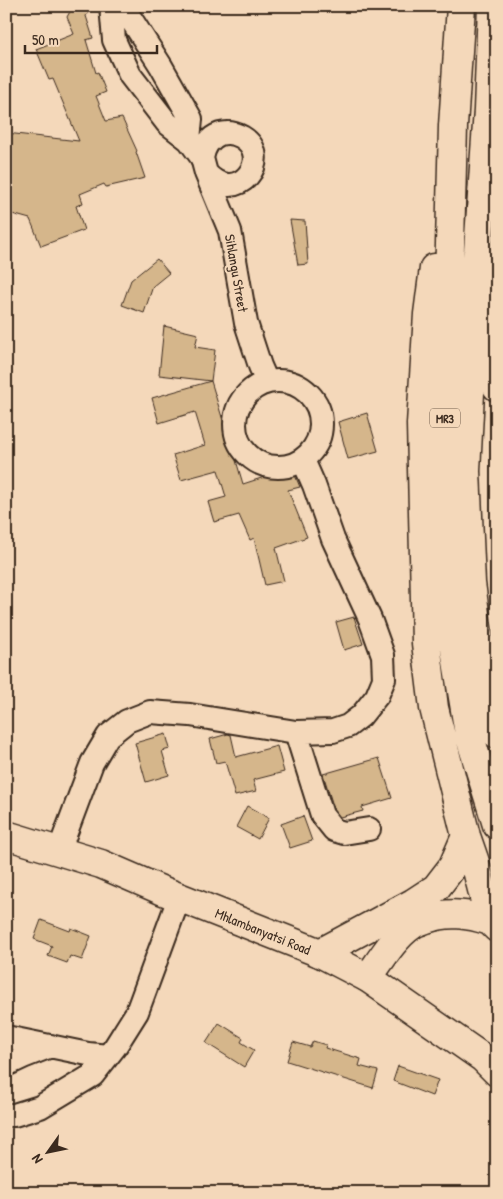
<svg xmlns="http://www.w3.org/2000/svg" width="503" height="1199" viewBox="0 0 503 1199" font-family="'Patrick Hand',sans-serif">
  <rect width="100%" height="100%" fill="#f4d8ba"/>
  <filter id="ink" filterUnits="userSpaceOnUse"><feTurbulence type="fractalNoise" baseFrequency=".02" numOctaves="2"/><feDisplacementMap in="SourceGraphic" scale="10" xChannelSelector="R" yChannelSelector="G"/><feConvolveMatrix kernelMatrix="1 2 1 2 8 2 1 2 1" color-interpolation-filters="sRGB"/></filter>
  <g filter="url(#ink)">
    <!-- building -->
    <path fill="#d5b68b" stroke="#3b2a1e" d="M73,6H92L86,16L93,38L86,40L96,73L98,72L106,92L96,96L106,121L122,118L137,151L136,152L145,178L106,187L104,184L80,194L83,203L76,206L84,230L41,246L30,219L12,214L6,210V133L79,141L53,79L49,80L36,49L74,34L67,17Z
      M290,220L305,221L308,264L298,265Z
      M157,259L169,273L153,286L144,313L122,305L131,280Z
      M164,326L198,334L195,347L215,350L211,381L159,375Z
      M211,381L224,424L240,418L248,443L232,447L243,484L292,468L300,487L288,490L307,537L276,548L284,581L265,585L254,538L250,540L239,515L214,522L208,502L226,497L218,470L181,480L173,455L205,445L195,412L159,423L152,398Z
      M367,413L378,451L348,459L338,422Z
      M354,617L363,644L344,650L336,622Z
      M166,734L170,749L162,751L169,775L146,782L135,743Z
      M228,734L231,735L236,757L277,746L284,772L253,780L256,791L235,796L225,761L216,763L210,739Z
      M379,758L392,798L362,807L363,811L340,817L334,809L323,774Z
      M247,806L269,818L258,839L236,827Z
      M303,816L312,841L290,848L281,824Z
      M41,920L70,931L71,928L91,936L82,960L70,956L67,963L48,956L52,946L34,939Z
      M219,1023L243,1038L241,1042L254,1050L244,1067L206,1043Z
      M313,1041L326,1045L325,1048L361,1059L359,1066L378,1071L373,1088L287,1061L293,1042L310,1047Z
      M398,1066L438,1080L432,1096L393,1081Z"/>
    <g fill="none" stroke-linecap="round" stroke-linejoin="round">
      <defs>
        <path id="minor" d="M111,6L114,40L130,75L167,123L189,140L202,158L206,173L230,231L246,323L260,366L267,382
          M120,6L129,16L161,66L191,119L189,140
          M202,158C204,147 209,138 220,134C227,132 235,133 242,137C275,157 237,208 206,173
          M235 424a43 43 0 1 1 86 0a43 43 0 1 1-86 0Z
          M296,732L322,815L334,830L344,833L369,829
          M59,851L92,763L108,736L127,721L150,712L190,715L296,732L333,731L348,726L361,716L377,696L384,679L383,655L370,619L333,539L314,485L303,460
          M6,1037L88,1054L108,1056
          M6,1065L23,1057L51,1046
          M6,1115H14L40,1107L93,1075L115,1047L137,1012L179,898"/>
        <path id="major" d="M6,835L101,864L161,890L320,953L368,978L483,1058L497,1072"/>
        <path id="highway" d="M461,6L453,126L447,362L442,490L449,612L469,734L497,825
          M492,6L488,110L475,295L466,471L471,583L484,680L497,734
          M434,268L428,314L421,424L426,643L434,708L466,836L475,862L490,921L497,928
          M492,269L497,387
          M320,953L413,903L436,888L453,866L466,836
          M368,978C380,961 394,937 412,925C416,922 422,921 426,919C449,911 468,914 490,921"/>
      </defs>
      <!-- minor casing -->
      <use href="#minor" stroke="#3b2a1e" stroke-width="26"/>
      <!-- major casing -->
      <use href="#major" stroke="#3b2a1e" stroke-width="31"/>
      <!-- highway casing -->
      <use href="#highway" stroke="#3b2a1e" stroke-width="31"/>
      <!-- minor -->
      <use href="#minor" stroke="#f4d8ba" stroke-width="22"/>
      <!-- major -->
      <use href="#major" stroke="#f4d8ba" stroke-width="28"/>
      <!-- highway -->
      <use href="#highway" stroke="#f4d8ba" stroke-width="28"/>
    </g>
  </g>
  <g text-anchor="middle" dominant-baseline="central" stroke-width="4" stroke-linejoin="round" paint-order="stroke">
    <!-- shield labels -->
    <rect fill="#f4d8ba" stroke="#725e4d" stroke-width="1" x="430" y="408.5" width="30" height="19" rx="4"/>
    <g font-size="12" font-weight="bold" fill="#3b2a1e">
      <text x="445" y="418">MR3</text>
    </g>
    <!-- street labels -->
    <g font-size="14" fill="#3b2a1e" stroke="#f4d8ba">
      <text transform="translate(237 273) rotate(80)">Sihlangu Street</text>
      <text transform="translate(263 931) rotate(22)">Mhlambanyatsi Road</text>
    </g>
  </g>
  <!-- margin -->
  <rect width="503" height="1199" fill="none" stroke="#f4d8ba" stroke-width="25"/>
  <rect x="12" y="12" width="478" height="1174" fill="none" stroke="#3b2a1e" stroke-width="2" filter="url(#ink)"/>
  <!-- north arrow -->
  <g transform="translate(48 1152) rotate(237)" stroke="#f4d8ba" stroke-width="4" paint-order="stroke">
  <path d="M0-4L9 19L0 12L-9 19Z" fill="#3b2a1e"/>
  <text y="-8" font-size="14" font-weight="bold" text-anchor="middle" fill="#3b2a1e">N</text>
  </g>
  <!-- scale -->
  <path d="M25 45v8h132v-8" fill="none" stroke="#3b2a1e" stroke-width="2.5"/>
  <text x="32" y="45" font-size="15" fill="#3b2a1e" stroke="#f4d8ba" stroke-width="4" paint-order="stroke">50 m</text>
</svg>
